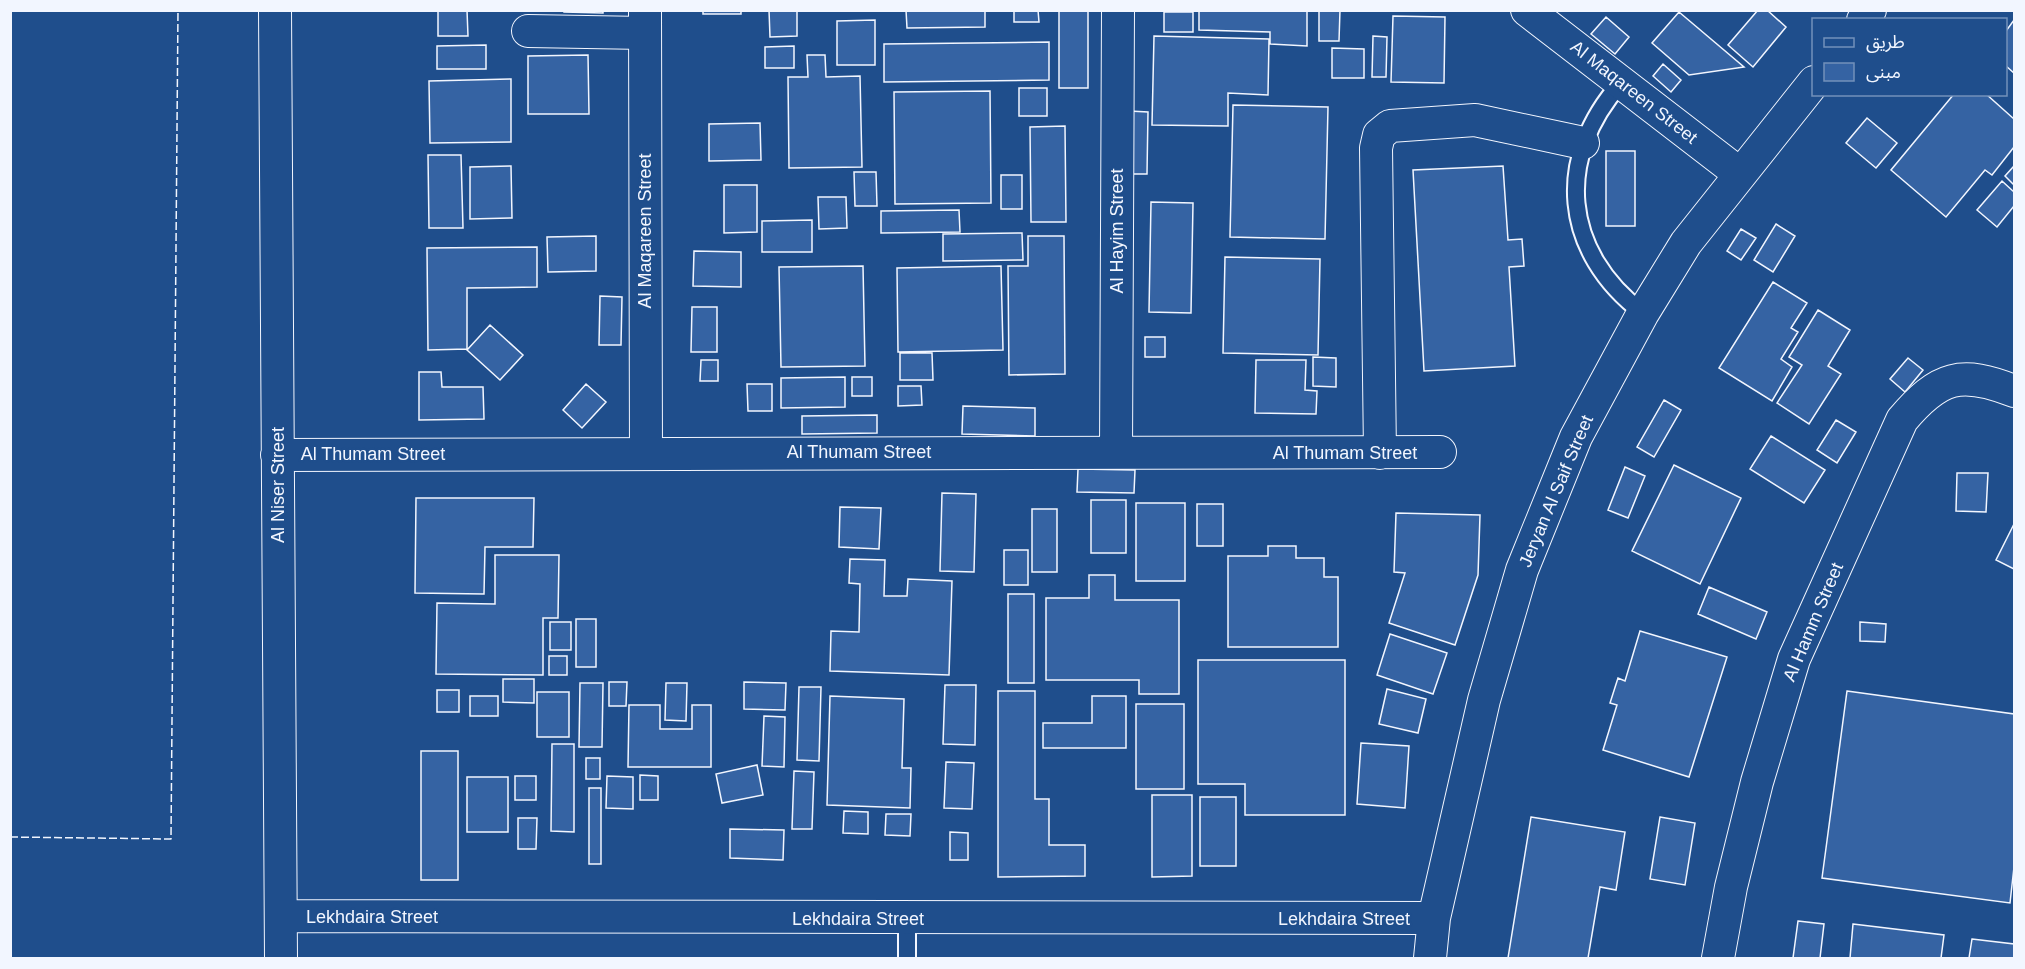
<svg xmlns="http://www.w3.org/2000/svg" width="2025" height="969" viewBox="0 0 2025 969" font-family="Helvetica,'Noto Sans Arabic',sans-serif">
  <rect width="100%" height="100%" fill="#1f4e8c"/>
  <!-- building -->
  <path fill="#3563a3" stroke="#f2f6ff" stroke-width="1.5" d="M438,10H467L468,36H438Z
    M564,10H603V13L564,12Z
    M703,10H741V14H703Z
    M769,10H797V36L770,37Z
    M906,10H985V27L907,28Z
    M1014,10H1038L1039,22H1014Z
    M1059,10H1088V88H1059Z
    M1199,10H1307V46L1270,44V32L1199,30Z
    M1319,10H1340L1339,41H1319Z
    M1758,10H1767L1786,27L1753,67L1728,45Z
    M1164,12H1193V32H1164Z
    M1679,12L1744,67L1689,75L1652,43Z
    M1393,16L1445,17L1444,83L1391,82Z
    M1606,17L1629,37L1615,54L1591,34Z
    M875,20V65H837V21Z
    M2014,20V73L2006,66V31Z
    M1154,36L1269,39L1268,95L1228,93V126L1152,125Z
    M1373,36L1387,37L1386,77H1372Z
    M1049,42V80L884,82V44Z
    M486,45V69H437V46Z
    M794,46V68H765V47Z
    M1332,48L1364,49V78H1332Z
    M588,55L589,114H528V56Z
    M807,55H825L826,77L860,76L862,167L789,168L788,77H808Z
    M1663,64L1681,80L1671,92L1653,76Z
    M511,79V142L430,143L429,81Z
    M1019,88H1047V116H1019Z
    M990,91L991,203L895,204L894,92Z
    M1954,94H1986L2014,119V147L1992,175L1985,170L1946,217L1891,170Z
    M1233,105L1328,107L1325,239L1230,237Z
    M1129,111L1148,112L1147,174H1128Z
    M1867,118L1897,143L1876,168L1846,143Z
    M760,123L761,160L709,161V124Z
    M1065,126L1066,222H1031L1030,127Z
    M1606,151H1635V226H1606Z
    M428,155H461L463,228H429Z
    M511,166L512,218L470,219V167Z
    M1503,166L1508,240L1522,239L1524,266L1509,267L1515,366L1424,371L1413,170Z
    M2014,166V185L2005,176Z
    M854,172H876L877,206H855Z
    M1001,175H1022V209H1001Z
    M2002,181L2014,192V206L1997,227L1977,210Z
    M724,185H757V232L724,233Z
    M818,197H846L847,228L819,229Z
    M1151,202L1193,203L1191,313L1149,312Z
    M959,210L960,232L881,233V211Z
    M812,220V252H762V221Z
    M1776,224L1795,236L1773,272L1754,260Z
    M1741,229L1756,238L1741,260L1727,251Z
    M1022,233L1023,260L943,261V234Z
    M596,236V271L548,272L547,237Z
    M1028,236H1064L1065,374L1009,375L1008,266H1028Z
    M537,247V287L467,288V349L428,350L427,248Z
    M694,251L741,252V287L693,286Z
    M1225,257L1320,259L1318,355L1223,353Z
    M863,266L865,366L781,367L779,267Z
    M1001,266L1003,350L898,352L897,268Z
    M1773,282L1807,303L1791,328L1798,332L1781,359L1792,367L1772,401L1719,368Z
    M600,296L622,297L621,345H599Z
    M692,307H717V352H691Z
    M1818,310L1850,330L1828,366L1841,374L1809,424L1777,403L1802,365L1789,357Z
    M490,325L523,355L500,380L467,350Z
    M1145,337H1165V357H1145Z
    M900,353H932L933,380H900Z
    M1313,357L1336,358V387L1313,386Z
    M1908,358L1923,370L1905,392L1890,379Z
    M701,360H718V381H700Z
    M1256,360H1306L1305,390L1317,391L1316,414L1255,413Z
    M419,372H441L442,387H483L484,419L419,420Z
    M845,377V407L781,408V378Z
    M852,377H872V396H852Z
    M586,384L606,402L582,428L563,410Z
    M747,384H772V411H748Z
    M898,386H921L922,405L898,406Z
    M1664,400L1681,410L1654,457L1637,447Z
    M963,406L1035,408V436L962,434Z
    M877,415V433L802,434V416Z
    M1836,420L1856,432L1837,463L1817,450Z
    M1771,436L1825,470L1804,503L1750,469Z
    M1674,465L1741,498L1700,584L1632,551Z
    M1625,467L1645,476L1628,518L1608,510Z
    M1078,469L1135,470L1134,493L1077,492Z
    M1957,473H1988L1986,512L1956,511Z
    M942,493L976,494L974,572L940,571Z
    M416,498H534L533,547H485L484,594L415,593Z
    M1091,500H1126V553H1091Z
    M1136,503H1185V581H1136Z
    M1197,504H1223V546H1197Z
    M840,507L881,508L879,549L839,547Z
    M1032,509H1057V572H1032Z
    M1396,513L1480,515L1478,575L1455,645L1389,623L1405,573L1394,572Z
    M2014,524V569L1996,560Z
    M1268,546H1296V558H1324V577H1338V647H1228V556H1268Z
    M1004,550H1028V585H1004Z
    M495,555H559L558,618H543V675L436,674L437,603L495,604Z
    M850,559L885,560L884,596H907L908,579L952,581L949,675L830,671L831,631L859,632L860,584L849,583Z
    M1089,575H1115V600H1179V694H1139V680H1046V598H1089Z
    M1709,587L1767,612L1756,639L1698,614Z
    M1008,594H1034V683H1008Z
    M576,619H596V667H576Z
    M550,622H571V650H550Z
    M1860,622L1886,624L1885,642L1860,641Z
    M1640,631L1727,657L1689,777L1603,750L1617,705L1610,703L1618,678L1625,681Z
    M1390,634L1447,653L1433,694L1377,675Z
    M549,656H567V675H549Z
    M1198,660H1345V815H1245V784H1198Z
    M503,679H534V703L503,702Z
    M609,682H627L626,706H609Z
    M744,682L786,683L785,710L744,709Z
    M580,683H603L602,747H579Z
    M666,683H687L686,721L665,720Z
    M945,685H976L975,745L943,744Z
    M799,687H821L819,761L797,760Z
    M1387,689L1426,699L1418,733L1379,724Z
    M437,690H459V712H437Z
    M998,691H1035V799H1049V845H1085V876L998,877Z
    M1847,691L2014,714V867L2010,903L1822,878Z
    M537,692H569V737H537Z
    M470,696H498V716H470Z
    M830,696L904,699L902,768H911L910,808L827,805Z
    M1092,696H1126V748H1043V723H1092Z
    M1136,704H1184V789H1136Z
    M629,705H660V729H692V705H711V767H628Z
    M764,716L785,717L784,767L762,766Z
    M1361,743L1409,746L1405,808L1357,804Z
    M552,744H574V832L551,831Z
    M421,751H458V880H421Z
    M586,758H600V779H586Z
    M946,762L974,763L972,809L944,808Z
    M757,765L763,795L722,803L716,774Z
    M794,771L814,772L812,829H792Z
    M640,775L658,776V800H640Z
    M515,776H536V800H515Z
    M607,776L633,777V809L606,808Z
    M467,777H508V832H467Z
    M589,788H601V864H589Z
    M1152,795H1192V876L1152,877Z
    M1200,797H1236V866H1200Z
    M844,811L868,812V834L843,833Z
    M886,814H911L910,836L885,835Z
    M1531,817L1625,832L1616,890L1600,887L1588,958H1508Z
    M1660,817L1695,823L1685,885L1650,879Z
    M518,818H537L536,849H518Z
    M730,829L784,830L783,860L730,858Z
    M950,832L968,833V860H950Z
    M1798,921L1824,924L1820,958H1793Z
    M1853,924L1944,935L1941,958H1850Z
    M1972,939L2014,944V958H1969Z"/>
  <g fill="none" stroke-linecap="round" stroke-linejoin="round">
    <defs>
      <path id="service" d="M1621,83C1554,158 1562,252 1643,313
        M907,958V920"/>
      <path id="minor" d="M275,10L281,958
        M645,10L646,452
        M1527,10L1740,174
        M1863,20L1870,10
        M528,31L645,33
        M1116,452L1118,10
        M1380,453L1376,148L1379,135L1390,126L1475,120L1583,143
        M277,455L1440,452
        M281,916L1434,918
        M1430,958L1434,918L1484,700L1522,570L1576,437L1643,313L1686,243L1814,82
        M1718,958L1731,887L1757,782L1794,659L1902,420C1939,376 1961,370 2014,391"/>
    </defs>
    <!-- service casing -->
    <use href="#service" stroke="#f2f6ff" stroke-width="20"/>
    <!-- minor casing -->
    <use href="#minor" stroke="#f2f6ff" stroke-width="34"/>
    <!-- service -->
    <use href="#service" stroke="#1f4e8c" stroke-width="16"/>
    <!-- minor -->
    <use href="#minor" stroke="#1f4e8c" stroke-width="32"/>
    <!-- fence -->
    <path stroke="#f2f6ff" stroke-width="1.5" stroke-dasharray="8 3" stroke-linecap="butt" d="M10,837L171,839L178,10"/>
  </g>
  <g text-anchor="middle" dominant-baseline="central" stroke-width="4.5" stroke-linejoin="round" paint-order="stroke">
    <!-- street labels -->
    <g font-size="18" fill="#f2f6ff" stroke="#1f4e8c">
      <text transform="translate(1634 92) rotate(38)">Al Maqareen Street</text>
      <text transform="translate(645 231) rotate(-90)">Al Maqareen Street</text>
      <text transform="translate(1117 231) rotate(-90)">Al Hayim Street</text>
      <text x="859" y="452">Al Thumam Street</text>
      <text x="1345" y="453">Al Thumam Street</text>
      <text x="373" y="454">Al Thumam Street</text>
      <text transform="translate(278 485) rotate(-90)">Al Niser Street</text>
      <text transform="translate(1556 491) rotate(-67)">Jeryan Al Saif Street</text>
      <text transform="translate(1813 622) rotate(-67)">Al Hamm Street</text>
      <text x="372" y="917">Lekhdaira Street</text>
      <text x="858" y="919">Lekhdaira Street</text>
      <text x="1344" y="919">Lekhdaira Street</text>
    </g>
  </g>
  <!-- border -->
  <rect width="2025" height="969" fill="none" stroke="#f2f6ff" stroke-width="24"/>
  <!-- legend -->
  <rect x="1812" y="18" width="195" height="78" fill="#1f4e8c" stroke="#7391ba" stroke-width="1.5"/>
  <rect x="1824" y="38" width="30" height="9" fill="#1f4e8c" stroke="#7391ba" stroke-width="1.5"/>
  <text x="1866" y="48" font-size="18" fill="#f2f6ff">طريق</text>
  <rect x="1824" y="63" width="30" height="18" fill="#3563a3" stroke="#7391ba" stroke-width="1.5"/>
  <text x="1866" y="78" font-size="18" fill="#f2f6ff">مبنى</text>
</svg>
